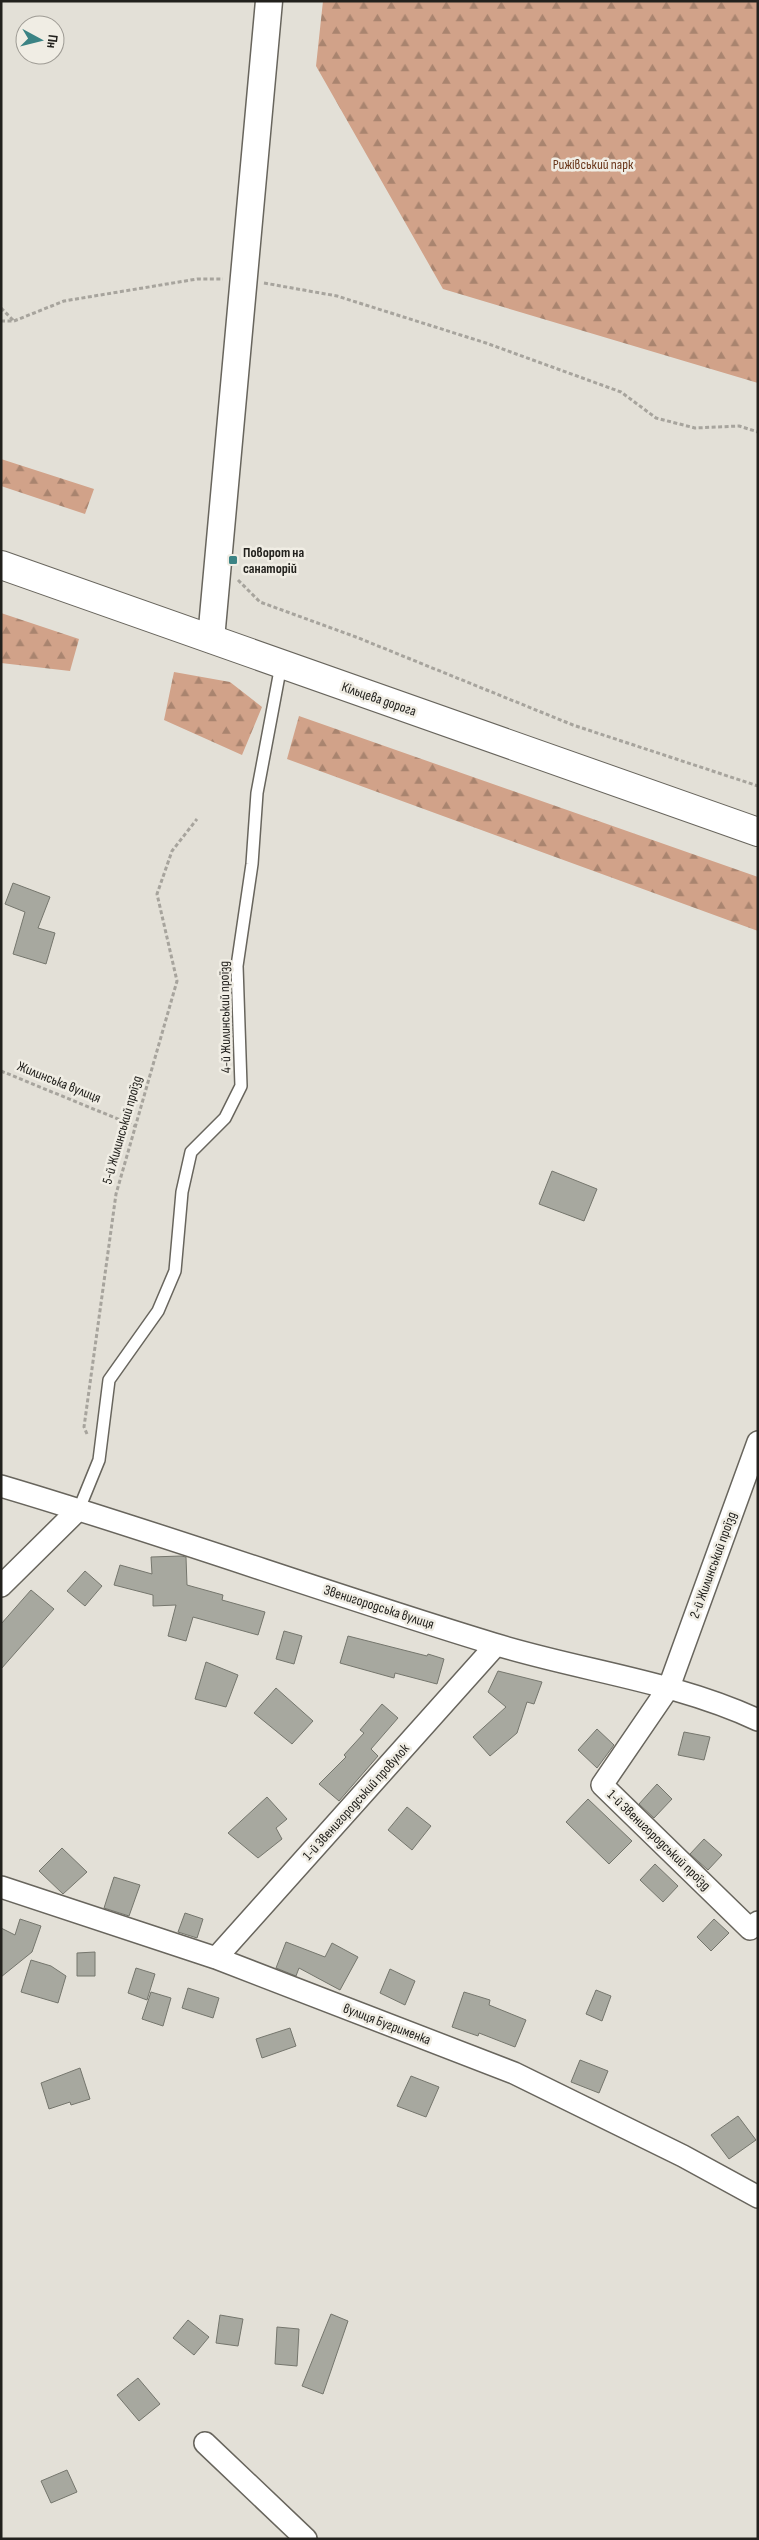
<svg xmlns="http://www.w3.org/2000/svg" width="759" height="2540" viewBox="0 0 759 2540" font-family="'Sofia Sans Condensed',sans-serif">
  <defs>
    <pattern id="forest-firs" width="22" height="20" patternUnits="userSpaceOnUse" patternTransform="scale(1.25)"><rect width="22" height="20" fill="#d1a289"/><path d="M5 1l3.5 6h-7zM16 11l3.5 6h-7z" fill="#a9846f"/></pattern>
  </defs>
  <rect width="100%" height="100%" fill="#e3e0d7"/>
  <!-- forest -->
  <path fill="url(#forest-firs)" d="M323,1H758V383L443,289L316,66Z
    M1,459L94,489L85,514L1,486Z
    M1,613L79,639L70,671L1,663Z
    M174,672L230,682L262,707L242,755L164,720Z
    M299,716L758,877V931L287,759Z"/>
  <!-- building -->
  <path fill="#a7a89f" stroke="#75766d" d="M13,883L50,897L38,928L55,933L46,964L13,954L25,912L5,904Z
    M552,1171L597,1189L584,1221L539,1204Z
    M181,1556L186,1557L187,1585L223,1595L222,1600L265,1612L258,1635L193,1617L186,1641L168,1636L176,1605L153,1606V1595L114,1585L120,1565L152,1574L151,1557Z
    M85,1571L102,1586L85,1606L67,1591Z
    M31,1590L54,1609L1,1669V1624Z
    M284,1631L302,1636L294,1664L276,1659Z
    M348,1636L427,1656L428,1654L444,1659L437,1684L395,1673L394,1678L340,1663Z
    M206,1662L238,1675L226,1707L195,1699Z
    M498,1671L542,1682L534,1704L527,1702L517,1733L490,1756L473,1737L506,1707L488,1692Z
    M276,1688L313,1721L292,1744L254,1713Z
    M382,1704L398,1718L371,1749L378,1756L339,1801L319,1784L346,1757L344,1755L364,1733L360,1730Z
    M597,1729L614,1745L597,1768L578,1750Z
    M684,1732L710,1737L704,1760L678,1755Z
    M657,1784L672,1799L654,1818L639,1804Z
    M267,1797L287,1819L276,1828L282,1839L258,1858L228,1833Z
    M588,1799L632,1841L609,1864L566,1822Z
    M407,1807L431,1826L412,1850L388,1830Z
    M704,1839L722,1855L708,1870L690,1854Z
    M62,1848L87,1872L63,1894L39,1871Z
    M655,1864L678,1886L663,1902L640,1880Z
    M114,1877L140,1885L129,1916L104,1908Z
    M185,1913L203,1919L197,1938L178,1932Z
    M20,1919L41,1926L32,1952L1,1977V1928L15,1935Z
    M714,1919L729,1933L711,1951L697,1937Z
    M286,1942L325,1957L332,1943L358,1957L340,1990L299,1968L296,1976L276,1968Z
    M95,1952V1976H77V1953Z
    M31,1960L51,1966L66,1976L58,2003L21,1992Z
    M136,1968L155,1974L147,2000L128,1993Z
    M390,1969L415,1981L405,2005L380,1993Z
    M188,1988L219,1998L213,2018L182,2008Z
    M596,1990L611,1996L602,2021L586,2014Z
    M151,1992L171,1998L163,2026L142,2019Z
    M464,1992L490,2000L489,2005L526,2020L515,2047L479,2033L478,2036L452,2027Z
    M290,2028L296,2046L262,2058L256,2039Z
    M580,2060L608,2071L599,2093L571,2082Z
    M80,2068L90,2099L71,2105L70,2102L49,2109L41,2083Z
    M411,2076L439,2087L426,2117L397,2106Z
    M738,2116L756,2140L729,2159L711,2135Z
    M331,2314L348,2321L323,2394L302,2386Z
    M220,2315L243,2319L238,2346L216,2343Z
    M188,2320L209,2337L194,2355L173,2338Z
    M277,2327L299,2329L297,2366L275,2364Z
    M138,2378L160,2404L139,2421L117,2395Z
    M67,2470L77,2492L51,2503L41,2481Z"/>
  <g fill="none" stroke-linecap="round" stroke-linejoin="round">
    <defs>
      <path id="service" d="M79,1509L99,1460L109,1380L158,1311L175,1271L182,1192L191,1152L225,1118L241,1086L237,966L252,864L257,793L281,665"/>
      <path id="minor" d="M758,1442L669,1687L602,1785L750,1929L758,1922
        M1,1486C167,1535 329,1594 494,1644C582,1671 674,1681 758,1720
        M1,1586L79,1509
        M1,1887L216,1958L514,2073L683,2156L758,2197
        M216,1958L496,1645
        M205,2443L306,2539"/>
      <path id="tertiary" d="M211,639L269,1"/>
      <path id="trunk" d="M1,565L758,832"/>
    </defs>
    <!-- service casing -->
    <use href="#service" stroke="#68655d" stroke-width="14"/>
    <!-- minor casing -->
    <use href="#minor" stroke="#68655d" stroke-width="24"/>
    <!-- tertiary casing -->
    <use href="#tertiary" stroke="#68655d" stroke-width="29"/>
    <!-- trunk casing -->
    <use href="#trunk" stroke="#68655d" stroke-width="30"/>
    <!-- path -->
    <path stroke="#a7a49d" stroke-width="3" stroke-dasharray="4 2.5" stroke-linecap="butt" d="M264,283L337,296L486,343L621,392L656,418L695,428L739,426L758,432
      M1,308L13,320
      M1,321H14L64,301L197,279H223
      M238,580L260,602L356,637L573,725L758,786
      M1,1071L135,1126
      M87,1434L84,1427L116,1194L177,981L157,894L172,851L197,819"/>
    <!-- service -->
    <use href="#service" stroke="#fff" stroke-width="11"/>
    <!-- minor -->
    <use href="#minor" stroke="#fff" stroke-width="21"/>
    <!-- tertiary -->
    <use href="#tertiary" stroke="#fff" stroke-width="26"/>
    <!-- trunk -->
    <use href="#trunk" stroke="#fff" stroke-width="28"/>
  </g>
  <!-- markers -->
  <rect fill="#3b8384" stroke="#f0ede4" stroke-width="2" x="228" y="555" width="10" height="10" rx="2.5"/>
  <g text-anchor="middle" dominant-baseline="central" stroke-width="5" stroke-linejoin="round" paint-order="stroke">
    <!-- park labels -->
    <g font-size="14" fill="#69361a" stroke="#f0ede4">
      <text x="593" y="164">Рижівський парк</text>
    </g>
    <!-- poi labels -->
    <g font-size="14" font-weight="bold" fill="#22211d" stroke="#f0ede4" text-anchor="start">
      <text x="243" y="552">Поворот на<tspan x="243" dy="16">санаторій</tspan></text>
    </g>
    <!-- street labels -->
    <g font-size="14" fill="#22211d" stroke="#f0ede4">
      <text transform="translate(379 699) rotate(19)">Кільцева дорога</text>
      <text transform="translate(225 1017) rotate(-91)">4-й Жилинський проїзд</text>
      <text transform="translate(59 1082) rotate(22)">Жилинська вулиця</text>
      <text transform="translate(122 1130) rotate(-74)">5-й Жилинський проїзд</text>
      <text transform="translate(713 1565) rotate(-70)">2-й Жилинський проїзд</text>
      <text transform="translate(379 1607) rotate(18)">Звенигородська вулиця</text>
      <text transform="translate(356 1802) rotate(-48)">1-й Звенигородський провулок</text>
      <text transform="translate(659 1840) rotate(44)">1-й Звенигородський проїзд</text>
      <text transform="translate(387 2024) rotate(21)">вулиця Бугрименка</text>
    </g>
  </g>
  <!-- border -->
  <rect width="759" height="2540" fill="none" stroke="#22211d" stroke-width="5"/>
  <!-- north arrow -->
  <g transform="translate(40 40) rotate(97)"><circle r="24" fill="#f0ede4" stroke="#9e9b94"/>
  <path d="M0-4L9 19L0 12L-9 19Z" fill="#3b8384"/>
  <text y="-8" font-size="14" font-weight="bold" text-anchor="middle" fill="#22211d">Пн</text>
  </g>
</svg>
